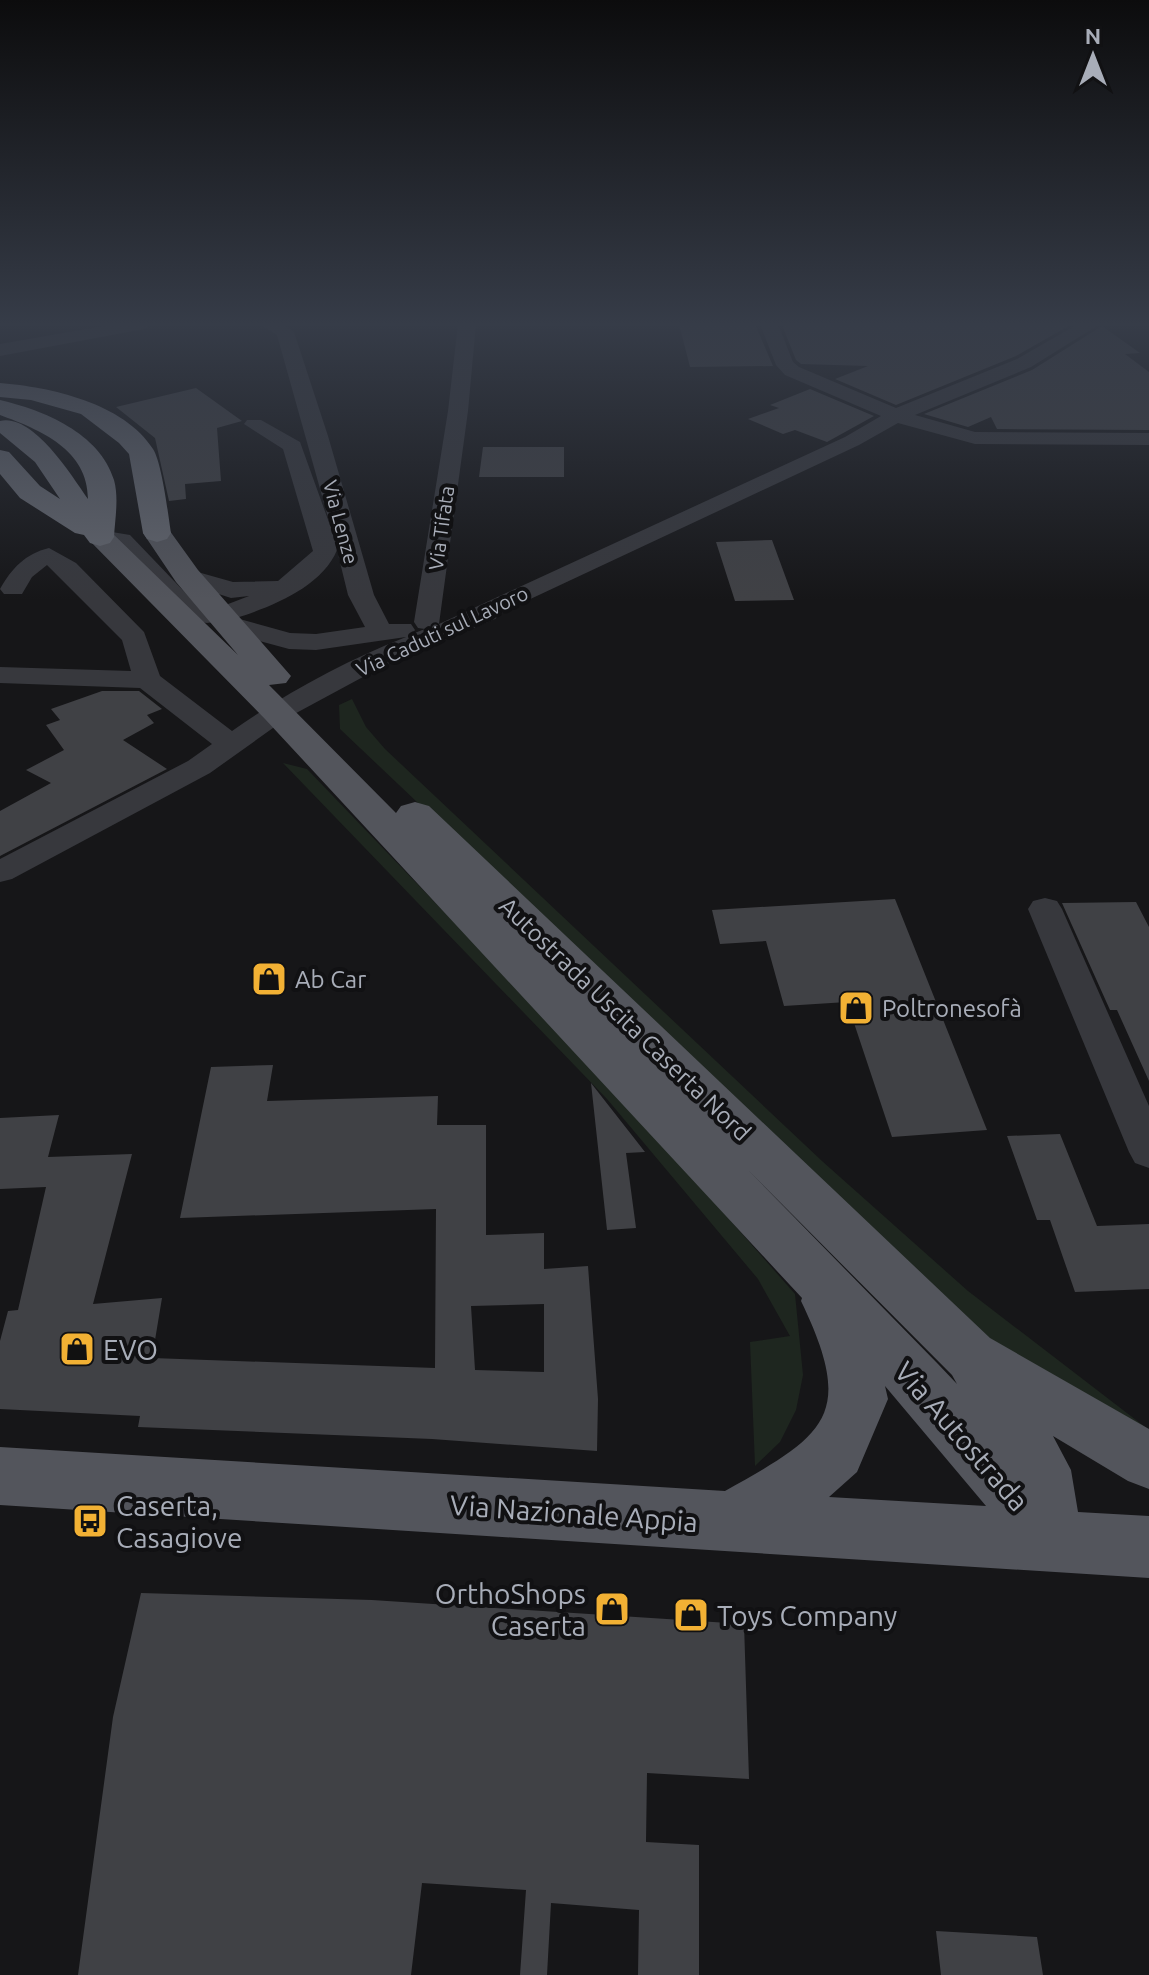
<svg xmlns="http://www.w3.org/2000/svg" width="1149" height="1975" viewBox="0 0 1149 1975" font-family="Ubuntu,sans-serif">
  <rect width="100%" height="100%" fill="#161618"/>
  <!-- green -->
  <path fill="#1e261f" d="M352,699L366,727L385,749L822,1161L968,1291L1149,1430L979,1335L340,729L339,705Z
    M283,763L307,769L621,1096L795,1294L803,1375L796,1410L780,1442L755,1466L750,1342L790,1336L758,1279L607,1099Z"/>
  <!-- building -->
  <path fill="#404145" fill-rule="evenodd" d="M679,324H755L773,366L690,367Z
    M1072,324L1016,356L896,405L835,379L868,366L801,364L796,360L782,325Z
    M1102,326L1140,353L1125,354L1149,372V430L997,429L991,417L968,427L924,414L1032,370Z
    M196,388L242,421L217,428L221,481L185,484L186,499L169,501L155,438L116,407Z
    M810,389L874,416L827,442L795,430L783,434L748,419L779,408L770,405Z
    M483,447H564V477H479Z
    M772,540L794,600L735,601L716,542Z
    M102,691H139L162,709L147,715L154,723L123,740L167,769L0,856V811L51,783L26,770L64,750L46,725L60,720L51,709Z
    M895,899L987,1130L892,1137L847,1002L784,1006L766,941L720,944L712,910Z
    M1136,902L1149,927V1081L1117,1010H1110L1062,903Z
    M273,1065L267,1101L438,1096L437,1125H486V1235L544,1233V1269L588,1266L598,1399L597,1451L432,1439L138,1427L140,1416L0,1409V1341L8,1311L18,1310L46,1187L0,1189V1118L59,1115L48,1157L132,1154L93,1304L162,1298L152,1358L435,1368L436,1209L180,1218L211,1067ZM544,1304V1372L475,1370L471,1306Z
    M591,1083L645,1152L626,1153L636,1228L607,1230Z
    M1060,1134L1097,1226L1149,1224V1289L1075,1292L1050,1220H1037L1007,1136Z
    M141,1593L372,1600L744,1624L749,1779L647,1773L646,1842L699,1845V1975H638L639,1910L551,1903L547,1975H520L526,1890L422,1883L411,1975H78L113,1717Z
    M936,1931L1037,1937L1043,1975H941Z"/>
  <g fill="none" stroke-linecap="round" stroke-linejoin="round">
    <!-- minor -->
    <path fill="#37383d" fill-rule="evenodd" d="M115,324H153L144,329L0,356V344Z
      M260,324H283L294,332L328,436L374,595L389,624H411L415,630L412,634L425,629L418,628L414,622L448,411L458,324H476L468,411L439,624L845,437L881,416L785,375L776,365L760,324H778L793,362L799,367L896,408L1017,359L1078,324H1100L1031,367L915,415L975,432L1149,433V445L975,444L898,423L859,445L505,611L495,619L387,664L287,718L210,773L12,879L0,882V859L188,761L212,744L140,688L0,683V667L131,671L122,640L47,565L32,577L22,594H4L0,589C12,568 25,554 49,548L76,563L144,632L160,676L232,731C286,693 345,661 406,637L316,650L289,649L223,631L219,625L222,621L207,623L182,619L115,546L92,542L88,537L92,532L100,530L130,535L199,607L223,606L249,596L231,598L178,581L175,576L178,571L187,569L233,582L278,581L313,551L283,449L244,424L247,420H261L300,442L331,528L277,335ZM337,550L348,595L365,627L316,634L290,633L236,618C271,607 322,587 337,550Z
      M1045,898L1057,901L1062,909L1149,1106V1168L1135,1163L1129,1152L1028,909L1033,901Z"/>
    <!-- major -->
    <path fill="#53555c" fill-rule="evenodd" d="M157,524L167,527L198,570L291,676L286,683L269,685L396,813L401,806L415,802L429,806L990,1338L1149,1429V1489L1128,1481L1053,1436L1071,1470L1078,1512L1149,1516V1578L0,1505V1447L725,1491C825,1435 857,1417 801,1301L802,1298L265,719L86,537L90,531L100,528L110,531L238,655L176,582L143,533L147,527ZM748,1170L952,1375L957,1384L938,1364ZM885,1386L986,1506L829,1497L857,1472L888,1399Z"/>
    <!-- highway -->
    <path fill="#63666e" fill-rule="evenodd" d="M0,383C50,387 124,403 153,449C162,463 168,514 171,533L167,539L157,542L147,539L143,533L129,454L119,443L81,414L31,400L0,397Z
      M0,400C43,410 100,433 114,480C119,498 115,519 114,537L110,543L100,546L90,543L84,535L75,533L20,498L0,474V450L9,452L40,486L60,499L35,462L0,433V421C33,413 72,476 88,499C88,450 41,430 0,415Z"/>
  </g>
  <!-- sky -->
  <linearGradient id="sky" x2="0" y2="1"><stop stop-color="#0c0c0d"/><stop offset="0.54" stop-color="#363c48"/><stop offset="1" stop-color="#363c48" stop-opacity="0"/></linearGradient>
  <rect width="1149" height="600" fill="url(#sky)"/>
  <!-- icons -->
  <defs>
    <symbol id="shop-square" viewBox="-11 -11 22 22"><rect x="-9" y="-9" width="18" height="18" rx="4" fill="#f2b134" stroke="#111113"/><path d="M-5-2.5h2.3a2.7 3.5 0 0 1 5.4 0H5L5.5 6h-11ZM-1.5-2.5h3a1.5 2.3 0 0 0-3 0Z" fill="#111"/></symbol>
    <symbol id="bus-square" viewBox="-11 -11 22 22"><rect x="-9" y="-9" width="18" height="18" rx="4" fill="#f2b134" stroke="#111113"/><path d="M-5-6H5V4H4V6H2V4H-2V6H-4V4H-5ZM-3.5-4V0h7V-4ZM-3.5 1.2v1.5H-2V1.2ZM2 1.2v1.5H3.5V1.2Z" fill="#111"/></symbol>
  </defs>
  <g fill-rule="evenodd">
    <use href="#shop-square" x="249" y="959" width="40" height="40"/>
    <use href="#shop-square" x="836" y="988" width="40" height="40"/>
    <use href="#shop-square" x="57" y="1329" width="40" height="40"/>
    <use href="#bus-square" x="70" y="1501" width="40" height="40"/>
    <use href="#shop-square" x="592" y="1589" width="40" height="40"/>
    <use href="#shop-square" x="671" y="1595" width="40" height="40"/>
  </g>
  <g text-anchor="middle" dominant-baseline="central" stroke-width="8" stroke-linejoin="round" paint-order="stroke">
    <!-- far-street labels -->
    <g font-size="20" fill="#a8adb8" stroke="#111113">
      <text transform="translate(341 522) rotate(75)">Via Lenze</text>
      <text transform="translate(441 528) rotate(-82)">Via Tifata</text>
      <text transform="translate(442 631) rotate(-25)">Via Caduti sul Lavoro</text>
    </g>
    <!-- poi labels -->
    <g font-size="24" fill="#a8adb8" stroke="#111113" text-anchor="start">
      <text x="295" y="979">Ab Car</text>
      <text x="882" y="1008">Poltronesofà</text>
    </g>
    <!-- street labels -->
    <g font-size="24" fill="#a8adb8" stroke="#111113">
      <text transform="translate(625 1019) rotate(44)">Autostrada Uscita Caserta Nord</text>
    </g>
    <!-- near-poi labels -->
    <g font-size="28" fill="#a8adb8" stroke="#111113" text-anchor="start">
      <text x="103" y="1349">EVO</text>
      <text x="116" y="1505">Caserta,<tspan x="116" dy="32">Casagiove</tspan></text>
      <text x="586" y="1593" text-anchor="end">OrthoShops<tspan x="586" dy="32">Caserta</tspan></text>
      <text x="717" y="1615">Toys Company</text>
    </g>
    <!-- near-street labels -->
    <g font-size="28" fill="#a8adb8" stroke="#111113">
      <text transform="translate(962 1436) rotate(49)">Via Autostrada</text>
      <text transform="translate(574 1513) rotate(4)">Via Nazionale Appia</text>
    </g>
  </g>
  <!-- north arrow -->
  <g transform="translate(1093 56)" stroke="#111113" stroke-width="6" paint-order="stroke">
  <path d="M0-6L14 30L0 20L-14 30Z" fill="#a8adb8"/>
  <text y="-12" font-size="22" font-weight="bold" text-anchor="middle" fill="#a8adb8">N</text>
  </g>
</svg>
